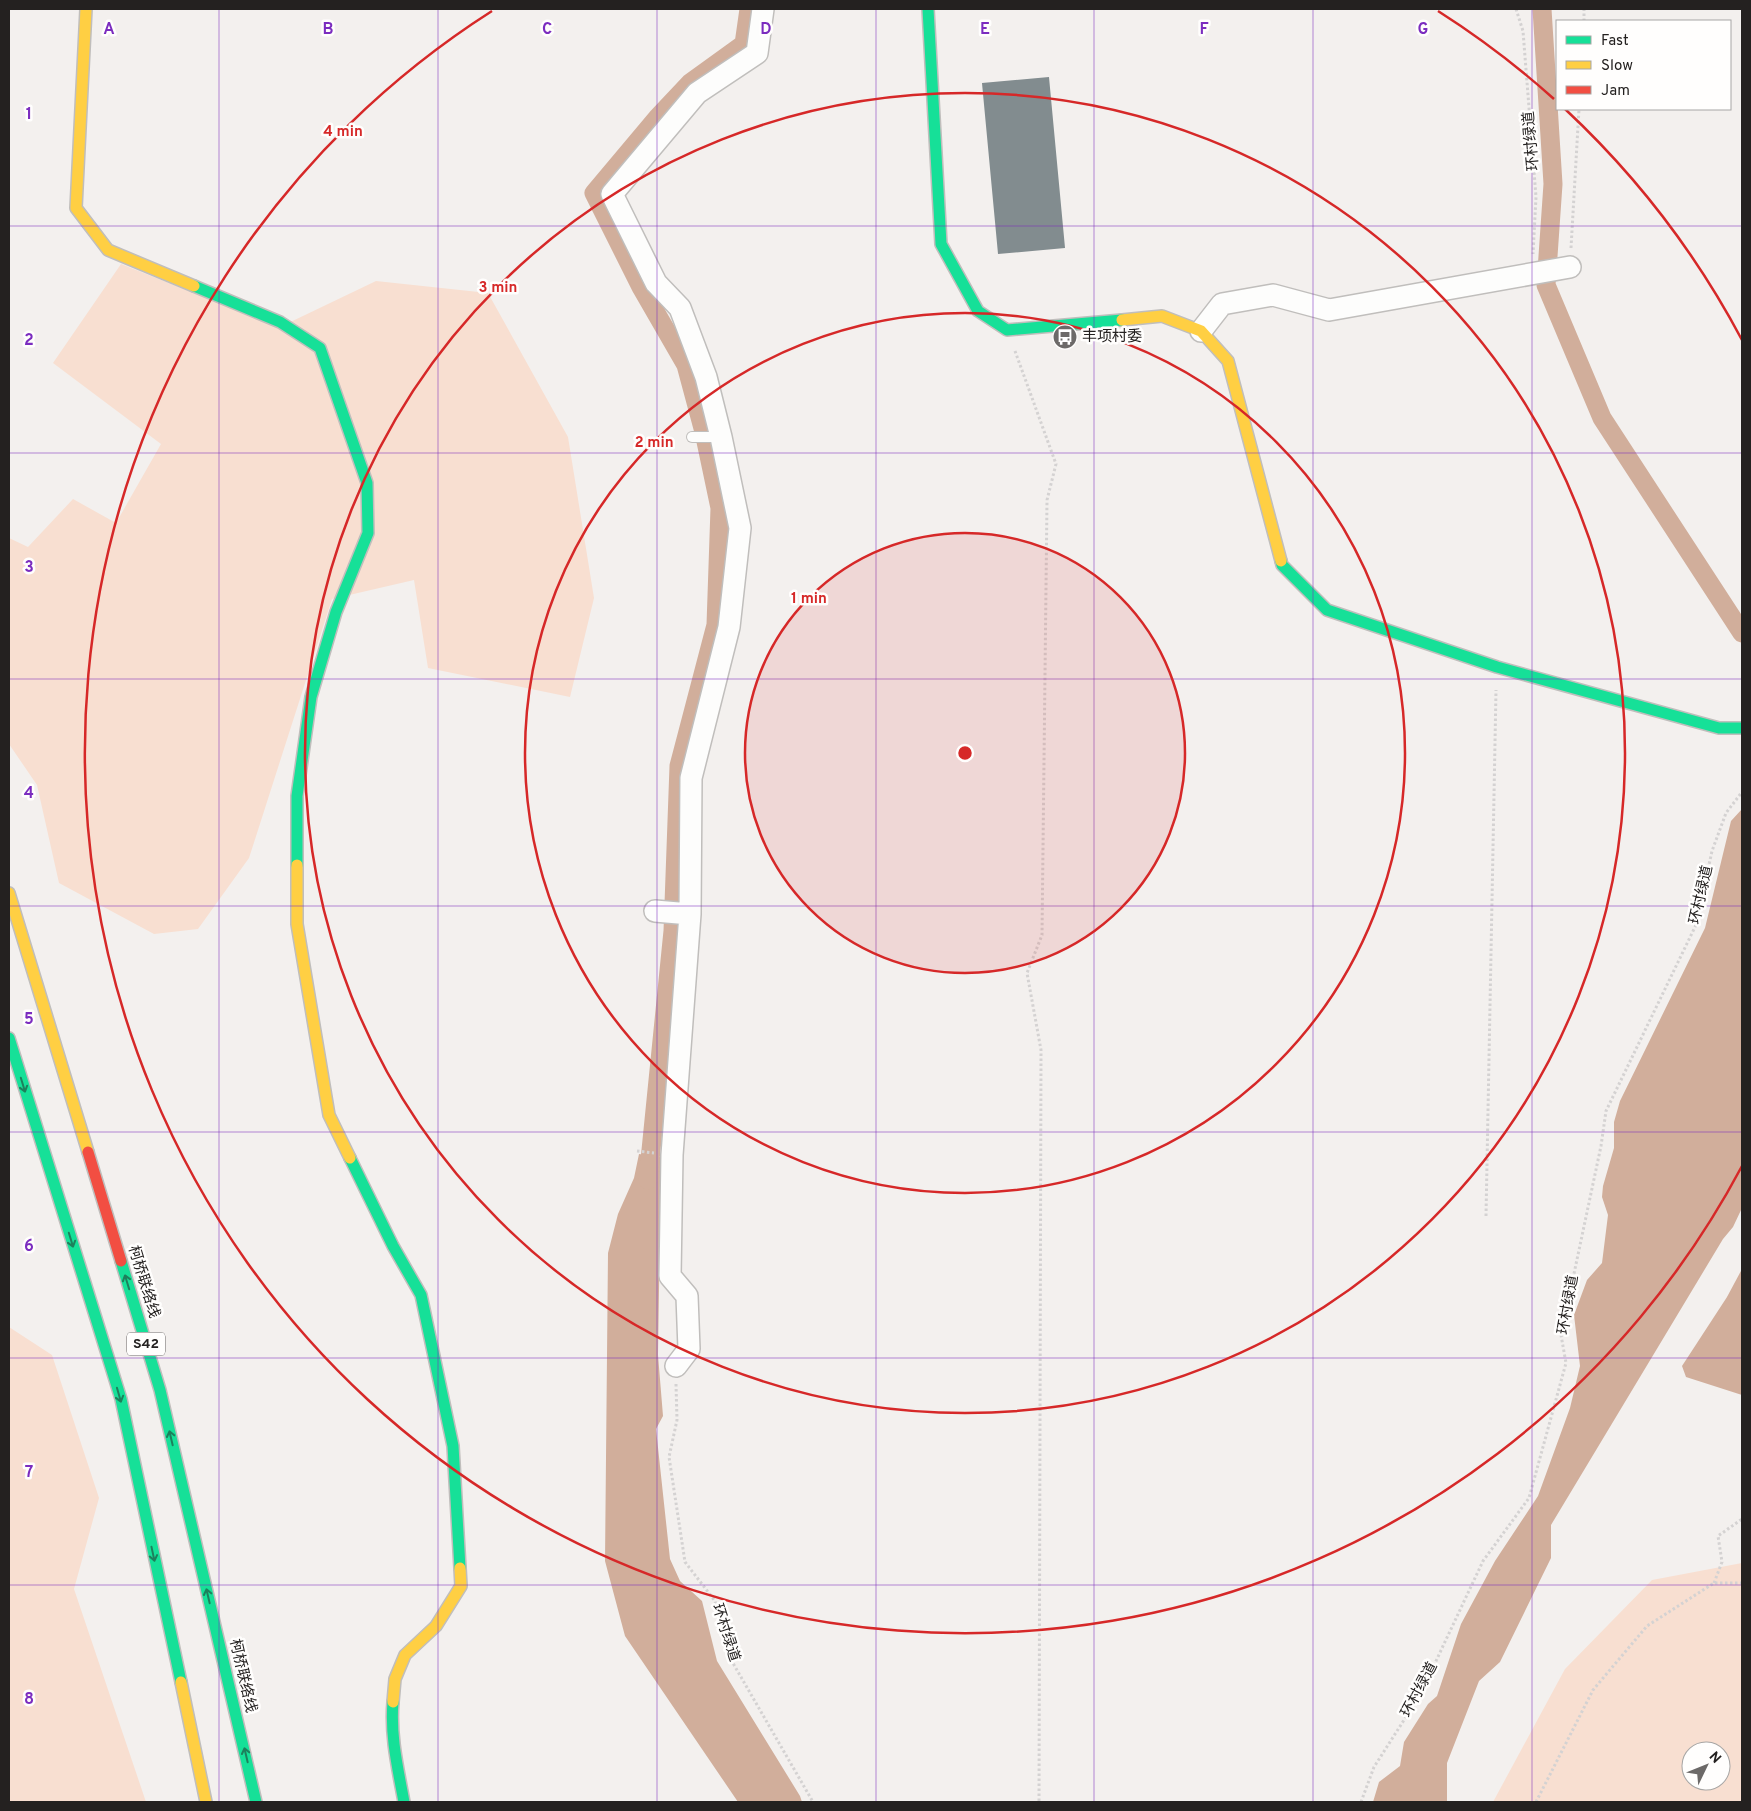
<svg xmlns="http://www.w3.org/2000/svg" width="1751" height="1811" viewBox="0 0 1751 1811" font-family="Overpass,'Noto Sans SC',sans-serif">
  <rect width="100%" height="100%" fill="#f3f0ee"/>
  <!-- green -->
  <path fill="#f8dfd1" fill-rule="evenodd" d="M121,264L280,327L376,281L488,293L568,437L594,598L570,697L428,668L414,580L332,599L249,858L198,929L154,934L59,883L37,785L9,744V538L28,547L73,499L116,523L161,444L53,363Z
    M9,1327L52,1355L99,1498L74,1589L146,1802H9Z
    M1742,1563V1802H1493L1565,1669L1652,1580ZM1691,1751H1721V1781H1691Z"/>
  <!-- water -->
  <path fill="#d1ae9b" d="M1742,809V1208L1733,1227L1723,1239L1551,1525V1558L1500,1662L1479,1681L1447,1763V1802H1373L1379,1782L1400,1766L1404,1742L1428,1704L1437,1696L1461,1624L1495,1561L1538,1496L1570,1408L1580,1366L1574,1315L1587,1280L1602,1263L1608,1215L1602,1197L1603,1186L1614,1148V1122L1620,1101L1705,928L1731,821Z
    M639,1154L666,1158L660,1226L658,1355L663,1416L656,1429L670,1559L680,1581L702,1601L717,1661L800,1796L802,1802H738L625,1636L605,1561L608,1253L618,1214L634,1178Z
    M1742,1269V1395L1686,1377L1682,1366L1727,1297Z"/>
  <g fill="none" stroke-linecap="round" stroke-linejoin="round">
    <!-- canal -->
    <path stroke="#d1ae9b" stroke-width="19" d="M1542,9L1553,184L1546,285L1602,418L1742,633
      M648,1180L673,931L679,766L716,625L720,508L704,432L686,365L641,287L594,193L657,118L690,83L744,44L749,9"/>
  </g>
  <!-- building -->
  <path fill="#828c8f" d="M1049,77L1065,248L998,254L982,83Z"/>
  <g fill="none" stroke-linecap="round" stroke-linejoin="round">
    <defs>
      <path id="lane" d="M692,437H721"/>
      <path id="street" d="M1201,331L1222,304L1273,295L1329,310L1570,267
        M655,911L690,914
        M676,1366L689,1349L687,1296L670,1276L672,1155L690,914L691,778L729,627L740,528L721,437L706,377L680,308L656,283L612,194L697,93L757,53L763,9"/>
      <path id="fast" d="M928,9L941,244L978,311L1007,330L1122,320
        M194,286L280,322L320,348L367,483L368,533L336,612L311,697L297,796V865
        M1281,561L1282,565L1327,610L1497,667L1719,728H1742
        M9,1038L121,1399L181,1682
        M350,1158L393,1246L421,1295L453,1446L460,1568
        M121,1261L160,1390L256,1802
        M393,1702C390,1736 398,1769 404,1802"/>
      <path id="slow" d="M86,9L76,208L108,250L194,286
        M1122,320L1162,316L1201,331L1228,361L1281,561
        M297,865V924L329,1115L350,1158
        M9,893L88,1152
        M181,1682L206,1802
        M393,1702L395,1679L405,1655L436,1626L461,1586L460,1568"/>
      <path id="jam" d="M88,1152L121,1261"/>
    </defs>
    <!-- lane casing -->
    <use href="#lane" stroke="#c0bebc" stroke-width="12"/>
    <!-- street casing -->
    <use href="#street" stroke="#c0bebc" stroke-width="24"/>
    <!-- fast casing -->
    <use href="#fast" stroke="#c0bebc" stroke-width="14"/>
    <!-- slow casing -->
    <use href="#slow" stroke="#c0bebc" stroke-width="14"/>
    <!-- jam casing -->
    <use href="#jam" stroke="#c0bebc" stroke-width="14"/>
    <!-- path -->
    <path stroke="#d4d2d2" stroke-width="3" stroke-dasharray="2.5 2.5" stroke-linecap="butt" d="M1516,9L1523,31L1536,197L1533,254
      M1584,21V9
      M1571,248L1579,109
      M1015,351L1056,464L1047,500L1042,935L1027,973L1041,1050L1039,1802
      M637,1151L654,1153
      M1486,1216L1496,690
      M676,1384L677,1420L669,1457L685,1562L715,1601L730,1658L813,1802
      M1714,1583L1722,1562L1718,1536L1742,1519
      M1361,1802L1374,1767L1420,1695L1483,1561L1529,1498L1566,1363L1561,1335L1601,1146L1606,1111L1696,925L1712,851L1726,813L1742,792
      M1536,1802L1593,1690L1647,1626L1714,1583H1742"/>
    <!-- lane -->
    <use href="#lane" stroke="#fdfdfc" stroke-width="10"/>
    <!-- street -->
    <use href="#street" stroke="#fdfdfc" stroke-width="21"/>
    <!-- fast -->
    <use href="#fast" stroke="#16e098" stroke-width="11"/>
    <!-- slow -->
    <use href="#slow" stroke="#ffcf43" stroke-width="11"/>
    <!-- jam -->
    <use href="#jam" stroke="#f24e42" stroke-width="11"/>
  </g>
  <!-- one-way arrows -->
  <defs><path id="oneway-shaft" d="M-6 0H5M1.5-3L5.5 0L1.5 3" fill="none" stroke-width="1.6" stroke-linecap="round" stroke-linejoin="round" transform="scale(1.25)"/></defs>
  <g stroke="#1d805c">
    <use href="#oneway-shaft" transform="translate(23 1085) rotate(73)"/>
    <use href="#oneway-shaft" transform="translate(71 1240) rotate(73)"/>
    <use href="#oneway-shaft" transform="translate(127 1282) rotate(-107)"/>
    <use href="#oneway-shaft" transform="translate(119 1395) rotate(74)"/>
    <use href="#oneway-shaft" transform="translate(171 1438) rotate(-103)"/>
    <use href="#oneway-shaft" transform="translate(153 1554) rotate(78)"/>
    <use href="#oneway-shaft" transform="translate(208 1596) rotate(-103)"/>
    <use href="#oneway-shaft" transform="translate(246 1755) rotate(-103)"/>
  </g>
  <!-- grid -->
  <path fill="none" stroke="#7b2cbf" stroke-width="1" stroke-opacity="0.55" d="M219,9V1802M438,9V1802M657,9V1802M876,9V1802M1094,9V1802M1313,9V1802M1532,9V1802M9,226H1742M9,453H1742M9,679H1742M9,906H1742M9,1132H1742M9,1358H1742M9,1585H1742"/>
  <!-- distance rings -->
  <circle cx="965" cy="753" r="220" fill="#d62828" fill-opacity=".12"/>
  <g fill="none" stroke="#d62828" stroke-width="2.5">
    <circle cx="965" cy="753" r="220"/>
    <circle cx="965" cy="753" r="440"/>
    <circle cx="965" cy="753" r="660"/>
    <path d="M1742 1166A880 880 0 1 1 492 11M1438 11A880 880 0 0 1 1554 99M1565 109A880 880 0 0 1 1742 340"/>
  </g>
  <!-- icons -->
  <defs>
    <symbol id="bus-disc" viewBox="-11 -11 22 22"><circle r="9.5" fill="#6c6968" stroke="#fffefd"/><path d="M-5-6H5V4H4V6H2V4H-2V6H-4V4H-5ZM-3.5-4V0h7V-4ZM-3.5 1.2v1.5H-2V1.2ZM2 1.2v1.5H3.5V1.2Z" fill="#fff"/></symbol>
  </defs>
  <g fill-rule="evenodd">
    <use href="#bus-disc" x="1051" y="323" width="28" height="28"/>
  </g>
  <g text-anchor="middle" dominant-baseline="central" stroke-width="5" stroke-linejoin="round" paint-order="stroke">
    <!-- shield labels -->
    <rect fill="#fffefd" stroke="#666362" stroke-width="1" x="127" y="1332.5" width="38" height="23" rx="4"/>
    <g font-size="14" font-weight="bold" fill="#242120">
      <text x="146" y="1344">S42</text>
    </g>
    <!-- street labels -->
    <g font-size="15" fill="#242120" stroke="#fffefd">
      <text transform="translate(1532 141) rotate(-95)">环村绿道</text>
      <text transform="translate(1702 895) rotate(-77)">环村绿道</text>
      <text transform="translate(143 1282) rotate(73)">柯桥联络线</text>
      <text transform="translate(1569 1305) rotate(-80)">环村绿道</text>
      <text transform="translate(725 1633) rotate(72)">环村绿道</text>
      <text transform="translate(242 1676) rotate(77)">柯桥联络线</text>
      <text transform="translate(1420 1690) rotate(-62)">环村绿道</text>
    </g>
    <!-- poi labels -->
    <g font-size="15" fill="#242120" stroke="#fffefd" text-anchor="start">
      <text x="1082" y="337">丰项村委</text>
    </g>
  </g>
  <g font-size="16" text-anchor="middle" font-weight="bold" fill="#7b2cbf" stroke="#fffefd" stroke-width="5" stroke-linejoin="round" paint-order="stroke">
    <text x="109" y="34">A</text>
    <text x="328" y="34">B</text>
    <text x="547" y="34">C</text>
    <text x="766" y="34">D</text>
    <text x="985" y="34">E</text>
    <text x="1204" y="34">F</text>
    <text x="1423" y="34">G</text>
    <text x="29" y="119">1</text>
    <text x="29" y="345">2</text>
    <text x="29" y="572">3</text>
    <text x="29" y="798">4</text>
    <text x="29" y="1024">5</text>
    <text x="29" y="1251">6</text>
    <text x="29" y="1477">7</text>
    <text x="29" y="1704">8</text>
  </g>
  <circle cx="965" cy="753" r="8" fill="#d62828" stroke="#fffefd" stroke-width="2.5"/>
  <g font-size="15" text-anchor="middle" font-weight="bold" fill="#d62828" stroke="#fffefd" stroke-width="5" stroke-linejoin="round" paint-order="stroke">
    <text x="343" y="136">4 min</text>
    <text x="498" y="292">3 min</text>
    <text x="654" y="447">2 min</text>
    <text x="809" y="603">1 min</text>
  </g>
  <!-- border -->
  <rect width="1751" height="1811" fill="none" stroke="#242120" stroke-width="20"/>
  <!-- legend -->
  <rect x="1556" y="20" width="175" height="90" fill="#fffefd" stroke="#a7a6a5"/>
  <rect x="1566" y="36" width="25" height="8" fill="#16e098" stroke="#a7a6a5"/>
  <text x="1601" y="45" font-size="15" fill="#242120">Fast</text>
  <rect x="1566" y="61" width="25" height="8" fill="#ffcf43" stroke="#a7a6a5"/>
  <text x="1601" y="70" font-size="15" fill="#242120">Slow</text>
  <rect x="1566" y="86" width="25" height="8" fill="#f24e42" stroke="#a7a6a5"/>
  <text x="1601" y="95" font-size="15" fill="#242120">Jam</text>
  <!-- north arrow -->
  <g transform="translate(1706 1766) rotate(47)"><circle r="24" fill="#fffefd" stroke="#a7a6a5"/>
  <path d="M0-4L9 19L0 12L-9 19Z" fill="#6c6968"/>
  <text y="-8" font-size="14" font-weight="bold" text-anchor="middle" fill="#242120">N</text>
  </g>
</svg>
